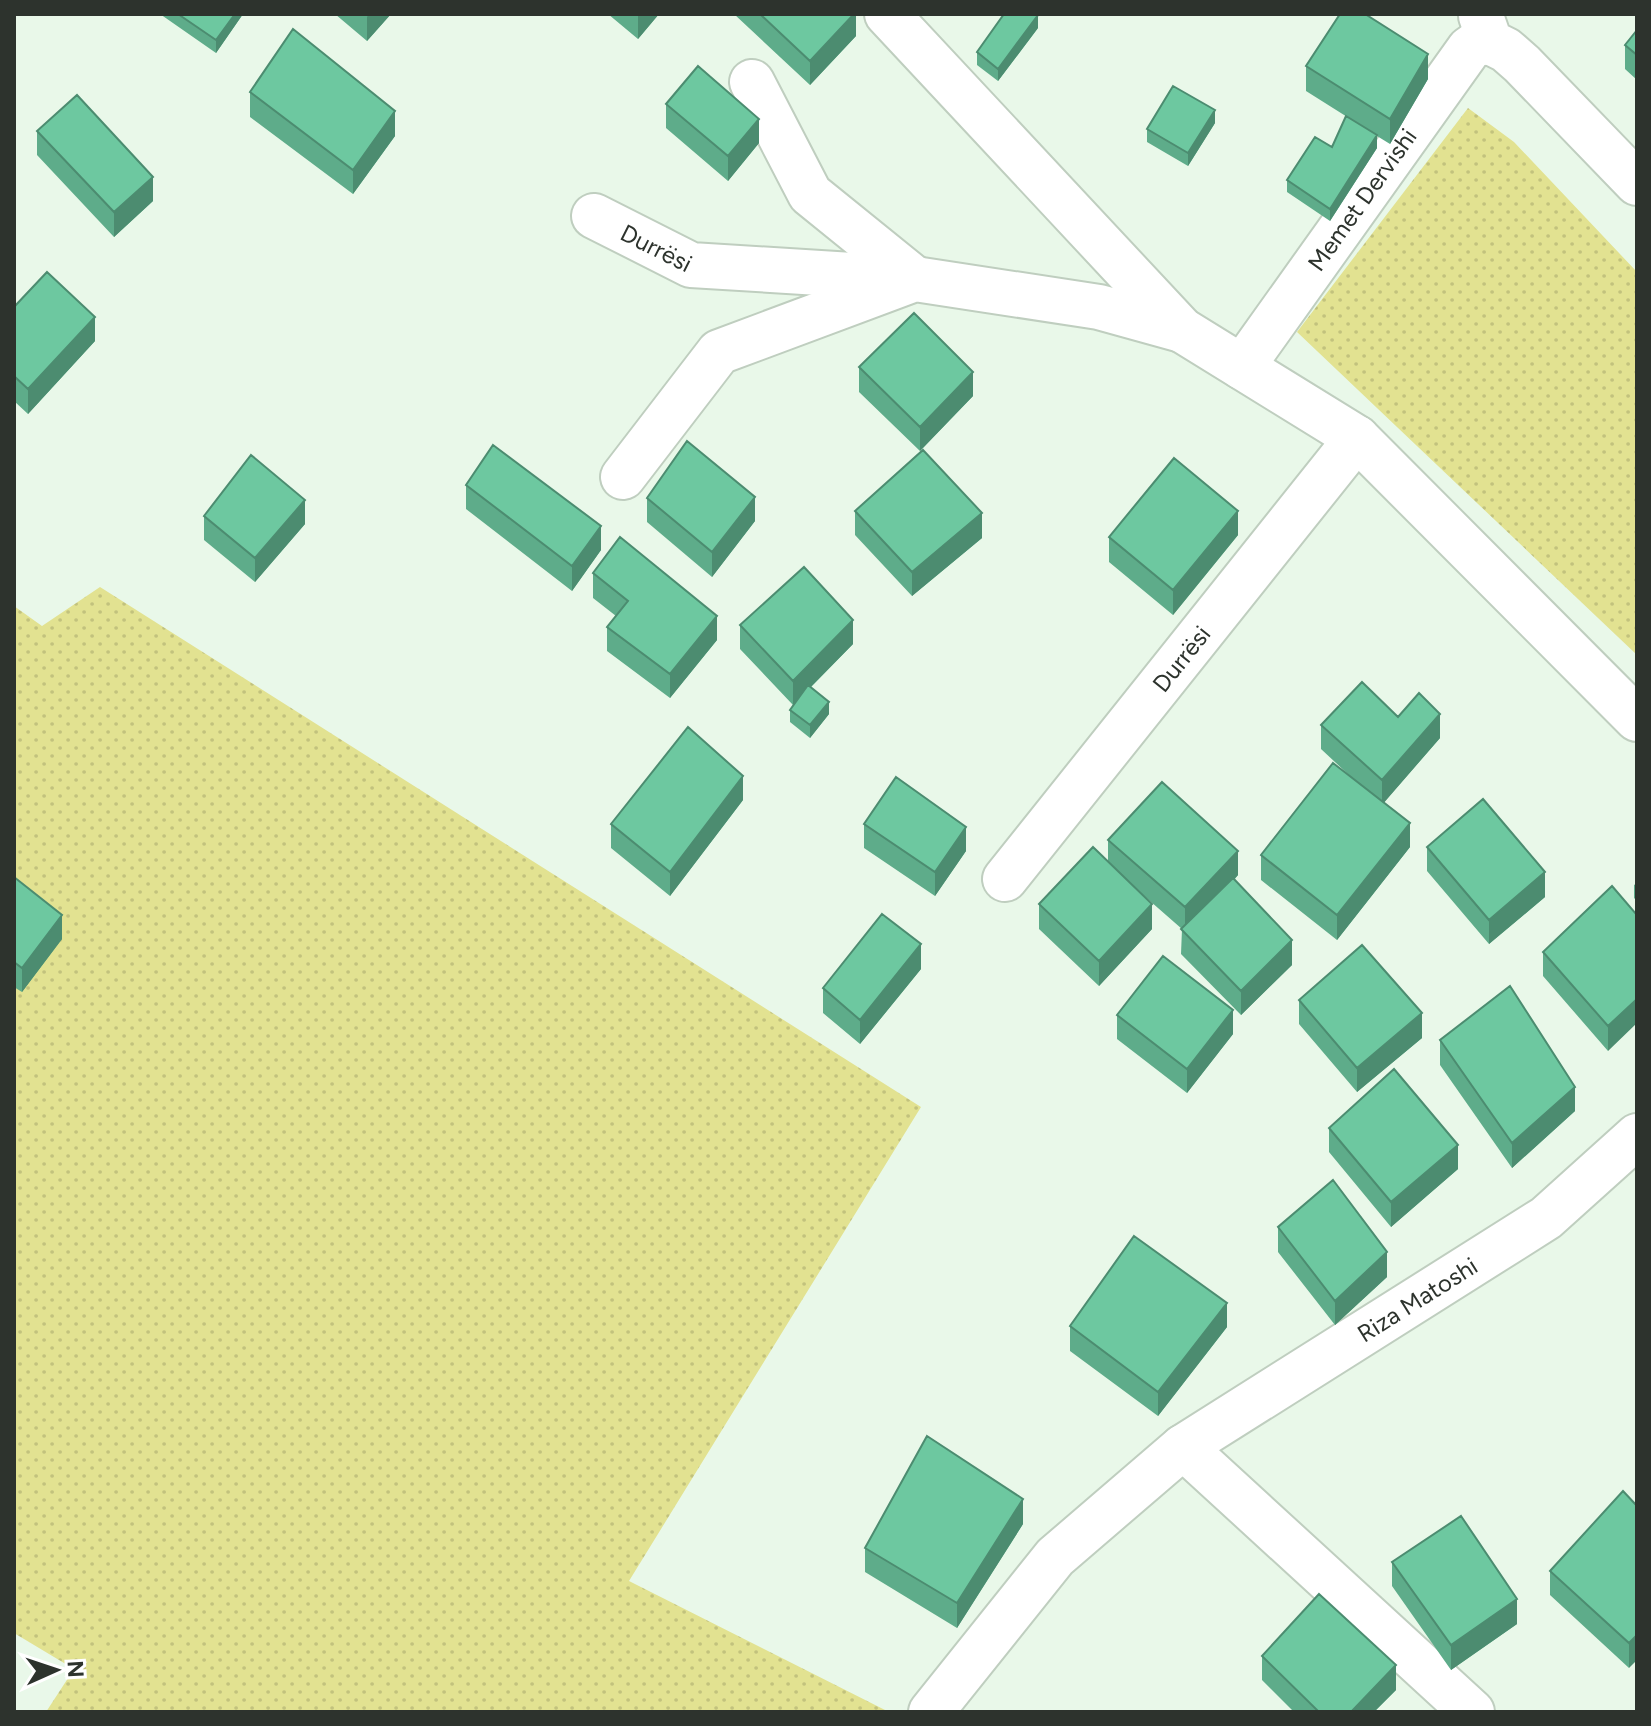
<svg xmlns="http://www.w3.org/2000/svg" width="1651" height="1726" viewBox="0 0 1651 1726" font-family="Figtree,sans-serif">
  <defs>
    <pattern id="grass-dots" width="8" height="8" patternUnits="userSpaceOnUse" patternTransform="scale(2)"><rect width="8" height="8" fill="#e2e291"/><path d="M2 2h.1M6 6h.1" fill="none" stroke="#c2c27d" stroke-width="1.8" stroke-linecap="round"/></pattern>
  </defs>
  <rect width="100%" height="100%" fill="#e9f8e9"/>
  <!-- grass -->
  <path fill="url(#grass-dots)" d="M1468,108L1514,142L1637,272V655L1297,332Z
    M100,587L921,1107L629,1581L889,1712H46L74,1669L14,1633V606L42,626Z"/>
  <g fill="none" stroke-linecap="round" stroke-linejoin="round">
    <defs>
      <g id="minor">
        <path d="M887,14L1182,330L1357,438L1637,719"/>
        <path d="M1481,16L1490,42L1506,50L1522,64L1637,183"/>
        <path d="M752,82L810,194L915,279"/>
        <path id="s1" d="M594,216L691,265L900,278"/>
        <path id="s2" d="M1242,367L1469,49L1476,44L1490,42"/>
        <path d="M623,477L719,352L915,279L1099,307L1182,330"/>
        <path id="s3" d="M1005,879L1357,438"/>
        <path d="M1183,1447L1472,1712"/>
        <path id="s4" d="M931,1712L1055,1557L1183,1447L1546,1218L1637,1136"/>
      </g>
    </defs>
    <!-- minor casing -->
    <use href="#minor" stroke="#bfcebf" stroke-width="48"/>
    <!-- minor -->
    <use href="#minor" stroke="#fff" stroke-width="44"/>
  </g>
  <!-- wall -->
  <path fill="#5eac8a" d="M160,14H243L216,53Z
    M335,14H391L367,41Z
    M608,14H659L638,39Z
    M734,14H856V36L810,85Z
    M1038,28L998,81L977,65V52Z
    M1637,30V80L1625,69V45Z
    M1306,66L1428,79L1390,144L1377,136V148L1330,221L1287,192V180L1332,147L1352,120L1306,91Z
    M250,92L395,136L353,194L250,117Z
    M666,104L759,143L728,181L666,128Z
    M1215,123L1188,166L1147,142V129Z
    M37,131L153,201L114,237L37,155Z
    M14,307L95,341L28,414L14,401Z
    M859,367L973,396L920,451L859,392Z
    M466,485L601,550L572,591L466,509Z
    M647,498L755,521L712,577L647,522Z
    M855,511L982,538L912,596L855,535Z
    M204,516L305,524L255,582L204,540Z
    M1238,535L1173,615L1109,562V537Z
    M593,573L717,640L670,698L607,651V627L616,616L593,598Z
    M740,625L853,644L811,687L829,714L810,738L790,722V710L793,705L740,649Z
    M1398,717L1440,738L1384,802L1410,847L1337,940L1261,880V855L1350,776L1321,749V725Z
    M743,800L670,896L611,848V824Z
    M864,824L966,851L935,896L864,848Z
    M1108,840L1238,875L1234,880L1292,965L1241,1015L1181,954L1182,929L1134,887L1152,929L1099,986L1039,929V904L1108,862Z
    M1427,847L1545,897L1489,944L1427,871Z
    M14,877L62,939L22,992L14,987Z
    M1637,883V901L1634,898V885Z
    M1612,886L1608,1051L1543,976V952Z
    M921,969L860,1044L823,1013V988Z
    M1299,1000L1422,1038L1357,1092L1299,1024Z
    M1117,1015L1233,1034L1187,1093L1117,1039Z
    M1440,1040L1575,1111L1512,1168L1440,1065Z
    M1329,1128L1458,1169L1391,1227L1329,1152Z
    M1278,1227L1387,1277L1335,1325L1278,1252Z
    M1070,1326L1227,1327L1158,1416L1070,1351Z
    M1637,1506L1629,1668L1550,1595V1571Z
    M1023,1524L957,1628L865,1572V1548Z
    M1392,1562L1517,1624L1451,1670L1392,1586Z
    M1262,1656L1396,1690L1374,1712H1294L1262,1680Z"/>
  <!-- shaded-wall -->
  <path fill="#4c8c70" d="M235,14H243L216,53V40Z
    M369,14H391L367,41V17Z
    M638,14H659L638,39Z
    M854,14H856V36L810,85V61Z
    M1038,15V28L998,81V69Z
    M1428,54V79L1390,144V119Z
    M1215,110V123L1188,166V153Z
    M395,111V136L353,194V170Z
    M759,119V143L728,181V156Z
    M1377,135V148L1330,221V209Z
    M153,177V201L114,237V212Z
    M95,317V341L28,414V389Z
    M973,372V396L920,451V427Z
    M755,497V521L712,577V552Z
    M305,500V524L255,582V558Z
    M1238,511V535L1173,615V590Z
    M982,513V538L912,596V572Z
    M601,526V550L572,591V566Z
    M717,616V640L670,698V674Z
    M853,620V644L793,705V681Z
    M829,702V714L810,738V725Z
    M1440,714V738L1382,805V780Z
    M743,776V800L670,896V872Z
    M1410,823V847L1337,940V915Z
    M966,827V851L935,896V872Z
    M1238,851V875L1185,932V907Z
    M1545,872V897L1489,944V920Z
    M1152,904V929L1099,986V961Z
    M62,915V939L22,992V968Z
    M1292,940V965L1241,1015V991Z
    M921,944V969L860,1044V1020Z
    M1637,999V1023L1608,1051V1026Z
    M1233,1010V1034L1187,1093V1069Z
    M1422,1013V1038L1357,1092V1068Z
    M1575,1087V1111L1512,1168V1143Z
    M1458,1145V1169L1391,1227V1202Z
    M1387,1252V1277L1335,1325V1301Z
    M1227,1303V1327L1158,1416V1392Z
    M1023,1499V1524L957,1628V1603Z
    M1517,1599V1624L1451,1670V1645Z
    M1637,1635V1660L1629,1668V1643Z
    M1396,1665V1690L1374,1712H1351Z"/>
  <!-- building -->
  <path fill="#6dc8a0" stroke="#4c8c70" stroke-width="2" d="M178,14H235L216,40Z
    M760,14H854L810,61Z
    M1004,14H1036L1038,15L998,69L977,52Z
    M1340,14H1365L1428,54L1390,119L1306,66Z
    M293,29L395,111L353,170L250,92Z
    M1637,30V55L1625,45Z
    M698,66L759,119L728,156L666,104Z
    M1173,86L1215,110L1188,153L1147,129Z
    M77,95L153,177L114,212L37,131Z
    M1346,116L1377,135L1330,209L1287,180L1315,137L1332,147Z
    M47,272L95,317L28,389L14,376V307Z
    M914,313L973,372L920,427L859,367Z
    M687,441L755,497L712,552L647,498Z
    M493,445L601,526L572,566L466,485Z
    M923,450L982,513L912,572L855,511Z
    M251,455L305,500L255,558L204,516Z
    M1174,458L1238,511L1173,590L1109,537Z
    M620,537L717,616L670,674L607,627L628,601L593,573Z
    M804,567L853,620L793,681L740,625Z
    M1362,682L1398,717L1419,693L1440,714L1382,780L1321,725Z
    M808,685L829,702L810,725L790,710Z
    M688,727L743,776L670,872L611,824Z
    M1333,763L1410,823L1337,915L1261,855Z
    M896,777L966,827L935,872L864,824Z
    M1162,782L1238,851L1185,907L1108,840Z
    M1483,799L1545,872L1489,920L1427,847Z
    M1093,847L1152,904L1099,961L1039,904Z
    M14,877L62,915L22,968L14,962Z
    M1233,878L1292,940L1241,991L1181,929Z
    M1612,886L1637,915V999L1608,1026L1543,952Z
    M882,914L921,944L860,1020L823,988Z
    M1362,945L1422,1013L1357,1068L1299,1000Z
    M1163,956L1233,1010L1187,1069L1117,1015Z
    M1510,986L1575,1087L1512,1143L1440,1040Z
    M1394,1069L1458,1145L1391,1202L1329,1128Z
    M1333,1180L1387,1252L1335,1301L1278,1227Z
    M1134,1236L1227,1303L1158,1392L1070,1326Z
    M927,1436L1023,1499L957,1603L865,1548Z
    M1623,1491L1637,1506V1635L1629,1643L1550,1571Z
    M1461,1516L1517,1599L1451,1645L1392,1562Z
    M1319,1594L1396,1665L1351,1712H1319L1262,1656Z"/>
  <g text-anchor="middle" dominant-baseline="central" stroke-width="8" stroke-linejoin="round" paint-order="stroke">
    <!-- street labels -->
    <g font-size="24" fill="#2d332d" stroke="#fff">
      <text stroke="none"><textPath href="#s2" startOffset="206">Memet Dervishi</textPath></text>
      <text stroke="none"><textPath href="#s1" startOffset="70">Durrësi</textPath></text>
      <text stroke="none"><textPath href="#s3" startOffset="282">Durrësi</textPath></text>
      <text stroke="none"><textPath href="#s4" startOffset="644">Riza Matoshi</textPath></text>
    </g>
  </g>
  <!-- border -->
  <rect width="1651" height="1726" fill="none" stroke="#2d332d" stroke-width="32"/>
  <!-- north arrow -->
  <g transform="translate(56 1670) rotate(87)" stroke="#ffffff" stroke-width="6" paint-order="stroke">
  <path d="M0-6L14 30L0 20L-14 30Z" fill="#2d332d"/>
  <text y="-12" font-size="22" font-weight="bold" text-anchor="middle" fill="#2d332d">N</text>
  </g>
</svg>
